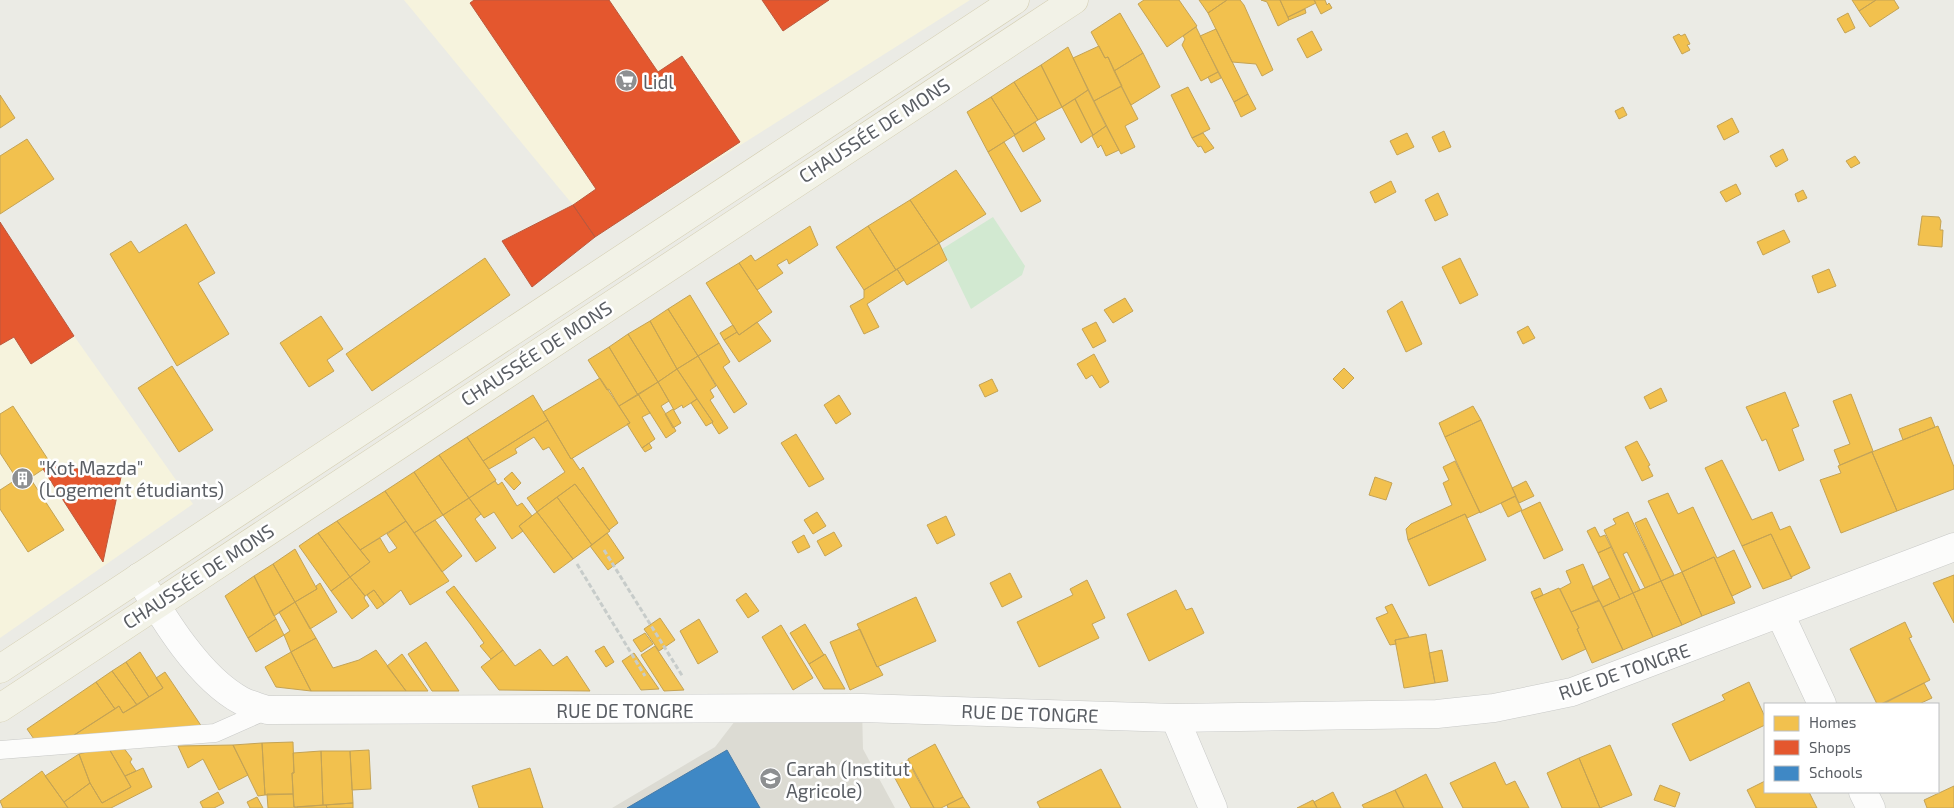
<svg xmlns="http://www.w3.org/2000/svg" width="1954" height="808" viewBox="0 0 1954 808" font-family="'Exo 2',sans-serif">
  <rect width="100%" height="100%" fill="#ebebe5"/>
  <!-- commercial -->
  <path fill="#f6f3dd" d="M404,0H970L595,237L573,205Z
    M74,336L193,504L0,638V345L14,337L31,364Z"/>
  <!-- education -->
  <path fill="#dcdbd3" d="M745,708H862L863,749L895,808H612L715,747Z"/>
  <!-- grass -->
  <path fill="#d2e9d1" d="M993,217L1025,266L1022,275L971,309L942,249Z"/>
  <!-- homes -->
  <path fill="#f2c14e" stroke="#c4a355" d="M1144,0H1179L1197,26L1167,47L1138,4Z
    M1199,0H1227L1208,13Z
    M1227,0H1240L1244,5L1273,70L1262,76L1256,64L1232,62L1208,13Z
    M1261,0H1280L1289,20L1278,26L1267,2Z
    M1280,0H1314L1316,3L1288,17Z
    M1314,0H1325L1327,5L1329,3L1332,8L1321,14Z
    M1852,0H1876L1859,11Z
    M1876,0H1894L1899,8L1870,27L1859,11Z
    M1305,9L1306,13L1289,20L1288,17Z
    M1120,13L1143,53L1114,71L1108,57L1105,58L1091,32Z
    M1848,13L1855,28L1845,33L1837,19Z
    M1196,27L1218,72L1201,81L1182,45L1185,39L1183,36Z
    M1216,29L1248,94L1234,102L1200,36Z
    M1312,31L1322,50L1307,58L1297,39Z
    M1679,34L1681,36L1685,34L1690,44L1687,45L1690,50L1682,54L1673,37Z
    M1099,46L1105,58L1108,57L1122,86L1094,101L1073,58Z
    M1068,47L1088,90L1062,107L1041,65Z
    M1143,53L1160,87L1131,105L1114,71Z
    M1041,65L1062,107L1038,120L1014,82Z
    M1218,72L1221,78L1211,83L1208,77Z
    M1014,82L1038,120L1015,135L991,97Z
    M1121,86L1138,119L1125,126L1135,147L1121,154L1094,101Z
    M1188,87L1210,129L1192,138L1171,95Z
    M1088,90L1106,126L1093,135L1075,99Z
    M1248,94L1256,109L1241,117L1234,102Z
    M0,95L15,118L0,128Z
    M991,97L1015,135L988,152L967,112Z
    M1075,99L1093,135L1081,143L1062,107Z
    M1623,107L1627,115L1619,119L1615,111Z
    M1732,118L1739,132L1724,140L1717,126Z
    M1035,122L1045,139L1023,152L1014,135Z
    M1106,126L1119,150L1106,156L1101,145L1098,148L1092,136Z
    M1444,131L1451,147L1439,152L1432,137Z
    M1203,133L1214,148L1205,153L1201,146L1198,147L1192,138Z
    M1407,133L1414,147L1397,155L1390,141Z
    M27,139L54,179L0,214V156Z
    M1004,142L1041,201L1021,212L988,152Z
    M1783,149L1788,160L1776,167L1770,156Z
    M1855,156L1860,163L1851,168L1846,161Z
    M956,170L986,214L939,243L910,200Z
    M1391,181L1396,192L1375,203L1370,192Z
    M1736,184L1741,194L1726,202L1720,192Z
    M1803,190L1807,198L1798,202L1795,194Z
    M1438,193L1448,215L1435,221L1425,200Z
    M910,200L939,243L896,270L868,226Z
    M1922,216L1939,217L1941,221L1940,230H1943L1942,247L1918,245Z
    M186,224L215,273L198,283L229,334L177,366L110,254L131,241L139,253Z
    M810,226L818,245L789,264L787,259L777,265L783,273L757,290L739,263L751,255L755,261Z
    M868,226L896,270L864,290L836,247Z
    M1784,230L1790,242L1763,255L1757,242Z
    M939,243L947,260L907,285L897,269Z
    M485,258L510,295L372,391L346,354Z
    M1460,258L1478,295L1460,304L1442,267Z
    M739,263L772,312L739,335L706,283Z
    M897,269L904,280L867,304L879,327L864,334L850,306L864,298V290Z
    M1829,269L1836,286L1818,293L1812,276Z
    M690,295L719,343L698,356L668,309Z
    M1125,298L1133,311L1113,323L1104,310Z
    M1402,301L1422,344L1406,352L1387,311Z
    M668,309L698,356L677,369L650,321Z
    M321,316L343,349L327,360L334,371L309,387L280,343Z
    M650,321L677,369L658,382L628,334Z
    M757,322L771,341L739,362L724,340L737,332L739,335Z
    M1096,322L1106,341L1093,348L1082,329Z
    M733,325L737,332L724,340L720,333Z
    M1528,326L1535,338L1523,344L1517,332Z
    M628,334L658,382L638,395L609,347Z
    M719,343L730,362L723,367L747,404L734,413L698,356Z
    M609,347L638,395L619,406L609,389L607,390L588,360Z
    M1094,354L1109,382L1100,388L1092,375L1086,379L1077,364Z
    M698,356L716,386L710,390L714,397L710,400L728,428L719,434L712,423L713,422L677,369Z
    M172,366L213,430L179,452L138,388Z
    M1344,368L1354,378L1343,389L1333,379Z
    M677,369L697,399L683,408L682,405L674,410L658,382Z
    M600,378L630,423L571,459L543,412Z
    M992,379L998,391L985,397L979,385Z
    M658,382L669,401L661,406L676,431L666,438L638,394Z
    M1661,388L1667,401L1650,409L1644,397Z
    M1785,392L1799,426L1792,429L1804,460L1779,471L1766,439L1762,441L1746,407Z
    M638,394L650,413L642,417L655,439L642,448L627,424L630,423L619,406Z
    M1851,394L1873,451L1840,465L1834,450L1850,444L1833,401Z
    M533,395L548,420L483,461L467,437Z
    M839,395L851,414L836,424L824,405Z
    M697,399L713,422L706,426L691,403Z
    M13,406L51,464L30,478L64,530L28,552L0,509V490L17,479L0,453V414Z
    M1473,406L1481,420L1445,437L1439,423Z
    M673,409L681,423L673,428L665,414Z
    M1931,417L1935,427L1903,440L1899,429Z
    M548,420L571,459L572,458L580,470L583,467L618,523L609,530L575,484L537,512L527,498L565,472L549,447L543,450L534,437L515,449L517,453L489,469L483,461Z
    M1481,420L1516,496L1480,513L1445,437Z
    M1938,426L1954,467V489L1897,511L1872,452Z
    M796,434L824,479L809,487L781,443Z
    M467,437L496,480L469,498L439,455Z
    M1637,441L1650,465L1648,466L1653,476L1642,481L1625,447Z
    M649,443L652,448L645,452L642,448Z
    M1872,452L1897,511L1841,533L1820,480L1841,473L1838,466Z
    M439,455L469,498L443,515L414,472Z
    M1722,460L1752,520L1772,512L1780,530L1790,526L1810,568L1791,577L1771,534L1742,546L1705,468Z
    M1455,461L1480,512L1467,518L1465,514L1408,540L1406,529L1411,524L1452,505L1443,483L1449,480L1443,467Z
    M414,472L443,515L414,533L385,491Z
    M512,472L521,483L514,490L504,479Z
    M1375,477L1392,483L1386,500L1369,495Z
    M495,481L498,485L502,482L517,506L522,503L532,516L519,526L523,531L512,539L494,512L484,518L469,498Z
    M1526,481L1534,496L1519,503L1512,488Z
    M575,484L610,531L592,545L557,497Z
    M385,491L406,521L360,550L337,521Z
    M1668,493L1678,514L1693,507L1717,558L1734,550L1751,587L1732,596L1714,557L1682,572L1648,501Z
    M1515,496L1522,510L1508,517L1501,503Z
    M557,497L592,545L573,559L537,512Z
    M469,498L481,514L475,519L496,548L476,562L443,515Z
    M1540,502L1563,550L1544,559L1521,511Z
    M537,512L573,559L554,573L519,526Z
    M817,512L826,526L813,534L804,520Z
    M1628,512L1661,581L1645,588L1627,552L1623,554L1640,590L1633,593L1604,530L1616,524L1613,519Z
    M1465,514L1486,560L1429,586L1408,540Z
    M946,516L955,535L937,544L927,525Z
    M1646,518L1674,575L1661,581L1635,523Z
    M435,520L462,556L442,572L414,533Z
    M337,521L370,562L350,577L318,533Z
    M406,521L449,581L410,605L401,590L384,604L374,590L365,596L350,577L370,562L360,550L380,538L389,553L397,548L387,534Z
    M1595,527L1600,537L1605,535L1611,547L1598,553L1587,531Z
    M834,532L842,546L825,556L817,541Z
    M318,533L350,577L331,591L299,546Z
    M607,533L624,558L608,570L590,546Z
    M1771,534L1792,578L1763,589L1742,546Z
    M804,535L810,547L798,553L792,542Z
    M1611,547L1633,593L1620,599L1598,553Z
    M295,549L317,589L295,602L273,564Z
    M1714,557L1735,603L1702,616L1682,572Z
    M273,564L295,602L274,616L254,576Z
    M1583,564L1599,601L1571,612L1560,589L1571,583L1566,571Z
    M1682,572L1702,616L1682,625L1661,581Z
    M1010,573L1022,597L1002,607L990,583Z
    M1954,575V623L1933,583Z
    M254,576L276,619L248,638L225,596Z
    M350,577L365,596L364,598L369,606L352,619L331,591Z
    M1610,578L1620,599L1603,607L1592,587Z
    M1087,580L1105,618L1092,624L1099,638L1039,667L1017,622L1073,595L1070,589Z
    M1661,581L1682,625L1653,637L1633,593Z
    M320,583L337,612L310,629L295,602L317,589L316,586Z
    M454,586L503,650L491,659L480,646L484,643L471,625L446,592Z
    M1540,588L1543,595L1534,599L1531,592Z
    M1559,588L1579,628L1577,629L1586,649L1562,660L1534,599Z
    M374,590L384,604L377,609L367,595Z
    M1176,590L1186,610L1192,608L1204,633L1149,661L1127,614Z
    M746,593L759,611L748,618L736,600Z
    M1633,593L1653,637L1623,650L1603,607Z
    M916,597L936,641L877,667L857,624Z
    M1599,600L1623,650L1592,663L1577,629L1579,628L1571,612Z
    M295,602L316,638L291,652L284,635L290,631L279,612Z
    M1392,604L1409,637L1395,640L1396,644L1390,645L1376,618L1388,613L1385,607Z
    M660,618L675,640L659,651L644,629Z
    M276,619L284,635L256,652L248,638Z
    M699,619L718,652L698,664L680,631Z
    M1905,622L1912,637L1909,638L1930,680L1881,704H1877L1850,649Z
    M805,624L824,655L809,664L790,633Z
    M781,625L813,678L793,690L762,637Z
    M860,629L877,667L878,666L883,675L850,690L830,642Z
    M645,633L653,644L641,652L633,640Z
    M1426,634L1435,683L1404,688L1395,640Z
    M316,638L333,668L359,660L376,650L406,691H311L291,652Z
    M426,642L459,691H432L408,654Z
    M604,646L614,662L606,667L595,651Z
    M655,646L684,690L664,691L641,655Z
    M540,649L553,666L567,656L590,691L499,690L481,667L503,650L515,666Z
    M1442,650L1448,681L1435,683L1429,653Z
    M140,652L163,688L149,697L126,662Z
    M291,652L311,691L276,687L265,667Z
    M634,653L659,689L641,690L622,661Z
    M402,654L428,691H406L387,666Z
    M825,654L845,689H824L809,664Z
    M126,662L149,697L137,705L112,671Z
    M112,671L137,705L123,713L119,706L115,709L96,682Z
    M165,672L204,730L68,739L119,706L123,713L163,688L156,678Z
    M96,682L115,709L68,739L36,742L27,729Z
    M1749,682L1765,717V725L1690,761L1672,724L1725,700L1722,695Z
    M1924,683L1932,698L1919,704H1883Z
    M293,742L294,773H292L293,794L265,795L262,743Z
    M262,743L265,795L258,796L233,745Z
    M935,744L963,797L941,808H934L908,759Z
    M233,745L248,775L219,790L203,759L188,768L178,746Z
    M1610,745L1632,795L1600,808L1579,758Z
    M108,747H123L132,759L130,762L136,771L125,776Z
    M108,747L131,787L102,803L90,783L79,754Z
    M369,750L371,789L352,790L350,751Z
    M321,751L323,805L294,807L292,773H294L293,753Z
    M321,751H350L353,803L323,805Z
    M79,754L90,783L64,802L45,776Z
    M1579,758L1600,808H1562L1547,773Z
    M908,760L916,776L934,808H911L890,769Z
    M1495,762L1506,785L1515,781L1529,808H1463L1450,783Z
    M143,768L152,787L111,808H68L64,802L90,783L102,803L131,787L125,776Z
    M530,768L543,808H479L472,786Z
    M1101,769L1121,808H1040L1037,802Z
    M42,771L68,808H3L0,801Z
    M1426,774L1443,808H1404L1395,790Z
    M1765,781V792H1809L1817,808H1756L1747,790Z
    M1660,785L1680,793L1675,807L1654,800Z
    M1954,786V808H1927L1924,800Z
    M1395,790L1404,808H1364L1362,805Z
    M218,792L224,803L214,808H203L200,802Z
    M1333,792L1341,808H1317L1314,802Z
    M267,794H293L294,807L298,808H268Z
    M257,797L263,808H250L247,802Z
    M963,797L970,808H948L947,805Z
    M1313,800L1317,808H1297Z
    M353,803V808H327L326,805Z
    M326,805L327,808H298L297,807Z"/>
  <!-- shops -->
  <path fill="#e4572e" stroke="#bb593e" d="M474,0H609L658,72L682,56L740,142L595,237L573,205L596,189L470,3Z
    M762,0H829L783,31Z
    M573,205L595,237L532,287L502,241Z
    M0,222L74,336L31,364L14,337L0,345Z
    M51,464L121,477L103,562L43,469Z"/>
  <!-- schools -->
  <path fill="#3f88c5" stroke="#477ba8" d="M727,750L760,808H627Z"/>
  <g fill="none" stroke-linecap="round" stroke-linejoin="round">
    <defs>
      <path id="lane" d="M0,750L215,733L267,710"/>
      <path id="street" d="M139,577C163,618 199,678 242,701C250,705 259,707 267,710L862,708L1175,718L1437,714L1494,708L1572,692L1954,547
        M1780,614L1822,704
        M1175,718L1213,808
        M1863,792L1871,808"/>
      <path id="primary" d="M0,669L1015,0
        M0,708L1074,0"/>
    </defs>
    <!-- lane casing -->
    <use href="#lane" stroke="#c8c9c7" stroke-width="19"/>
    <!-- street casing -->
    <use href="#street" stroke="#c8c9c7" stroke-width="29"/>
    <!-- primary casing -->
    <use href="#primary" stroke="#d4ceb1" stroke-width="29"/>
    <!-- path -->
    <path stroke="#c7ccca" stroke-width="3" stroke-dasharray="5 2.5" stroke-linecap="butt" d="M604,550L683,677
      M577,564L645,676"/>
    <!-- lane -->
    <use href="#lane" stroke="#fcfcfb" stroke-width="18"/>
    <!-- street -->
    <use href="#street" stroke="#fcfcfb" stroke-width="28"/>
    <!-- primary -->
    <use href="#primary" stroke="#f2f2e7" stroke-width="28"/>
  </g>
  <!-- icons -->
  <defs>
    <symbol id="supermarket-disc" viewBox="-11 -11 22 22"><circle r="9.5" fill="#8d8f91" stroke="#fff"/><path d="M-6-5.5h2.5l.6 2H6L4.5 2H-2.5L-4.4-4H-6ZM-1.5 3.2a1.3 1.3 0 1 0 .1 0ZM3 3.2a1.3 1.3 0 1 0 .1 0Z" fill="#fff"/></symbol>
    <symbol id="building-disc" viewBox="-11 -11 22 22"><circle r="9.5" fill="#8d8f91" stroke="#fff"/><path d="M-4-6H4V6H1V3H-1V6H-4ZM-2.5-4.3h1.7v1.8h-1.7ZM.8-4.3h1.7v1.8H.8ZM-2.5-1h1.7V.8h-1.7ZM.8-1h1.7V.8H.8Z" fill="#fff"/></symbol>
    <symbol id="school-disc" viewBox="-11 -11 22 22"><circle r="9.5" fill="#8d8f91" stroke="#fff"/><path d="M0-5L7-2L0 1L-7-2ZM-4 1L0 2.5L4 1V4Q0 6-4 4Z" fill="#fff"/></symbol>
  </defs>
  <g fill-rule="evenodd">
    <use href="#supermarket-disc" x="614" y="68" width="25" height="25"/>
    <use href="#building-disc" x="10" y="466" width="25" height="25"/>
    <use href="#school-disc" x="758" y="766" width="25" height="25"/>
  </g>
  <g text-anchor="middle" dominant-baseline="central" stroke-width="5" stroke-linejoin="round" paint-order="stroke">
    <!-- poi labels -->
    <g font-size="19" fill="#5a5e64" stroke="#fff" text-anchor="start">
      <text x="643" y="81">Lidl</text>
      <text x="39" y="467">"Kot Mazda"<tspan x="39" dy="22">(Logement étudiants)</tspan></text>
      <text x="786" y="768">Carah (Institut<tspan x="786" dy="22">Agricole)</tspan></text>
    </g>
    <!-- street labels -->
    <g font-size="19" fill="#5a5e64" stroke="#fff">
      <text transform="translate(874 130) rotate(-33)">CHAUSSÉE DE MONS</text>
      <text transform="translate(536 353) rotate(-33)">CHAUSSÉE DE MONS</text>
      <text transform="translate(198 576) rotate(-33)">CHAUSSÉE DE MONS</text>
      <text transform="translate(1624 671) rotate(-19)">RUE DE TONGRE</text>
      <text x="625" y="710">RUE DE TONGRE</text>
      <text transform="translate(1030 713) rotate(2)">RUE DE TONGRE</text>
    </g>
  </g>
  <!-- legend -->
  <rect x="1764" y="703" width="175" height="90" fill="#ffffff" stroke="#bdbfc1"/>
  <rect x="1774" y="716" width="25" height="15" fill="#f2c14e" stroke="#bdbfc1"/>
  <text x="1809" y="728" font-size="15" fill="#5a5e64">Homes</text>
  <rect x="1774" y="740" width="25" height="15" fill="#e4572e" stroke="#bdbfc1"/>
  <text x="1809" y="753" font-size="15" fill="#5a5e64">Shops</text>
  <rect x="1774" y="766" width="25" height="15" fill="#3f88c5" stroke="#bdbfc1"/>
  <text x="1809" y="778" font-size="15" fill="#5a5e64">Schools</text>
</svg>
